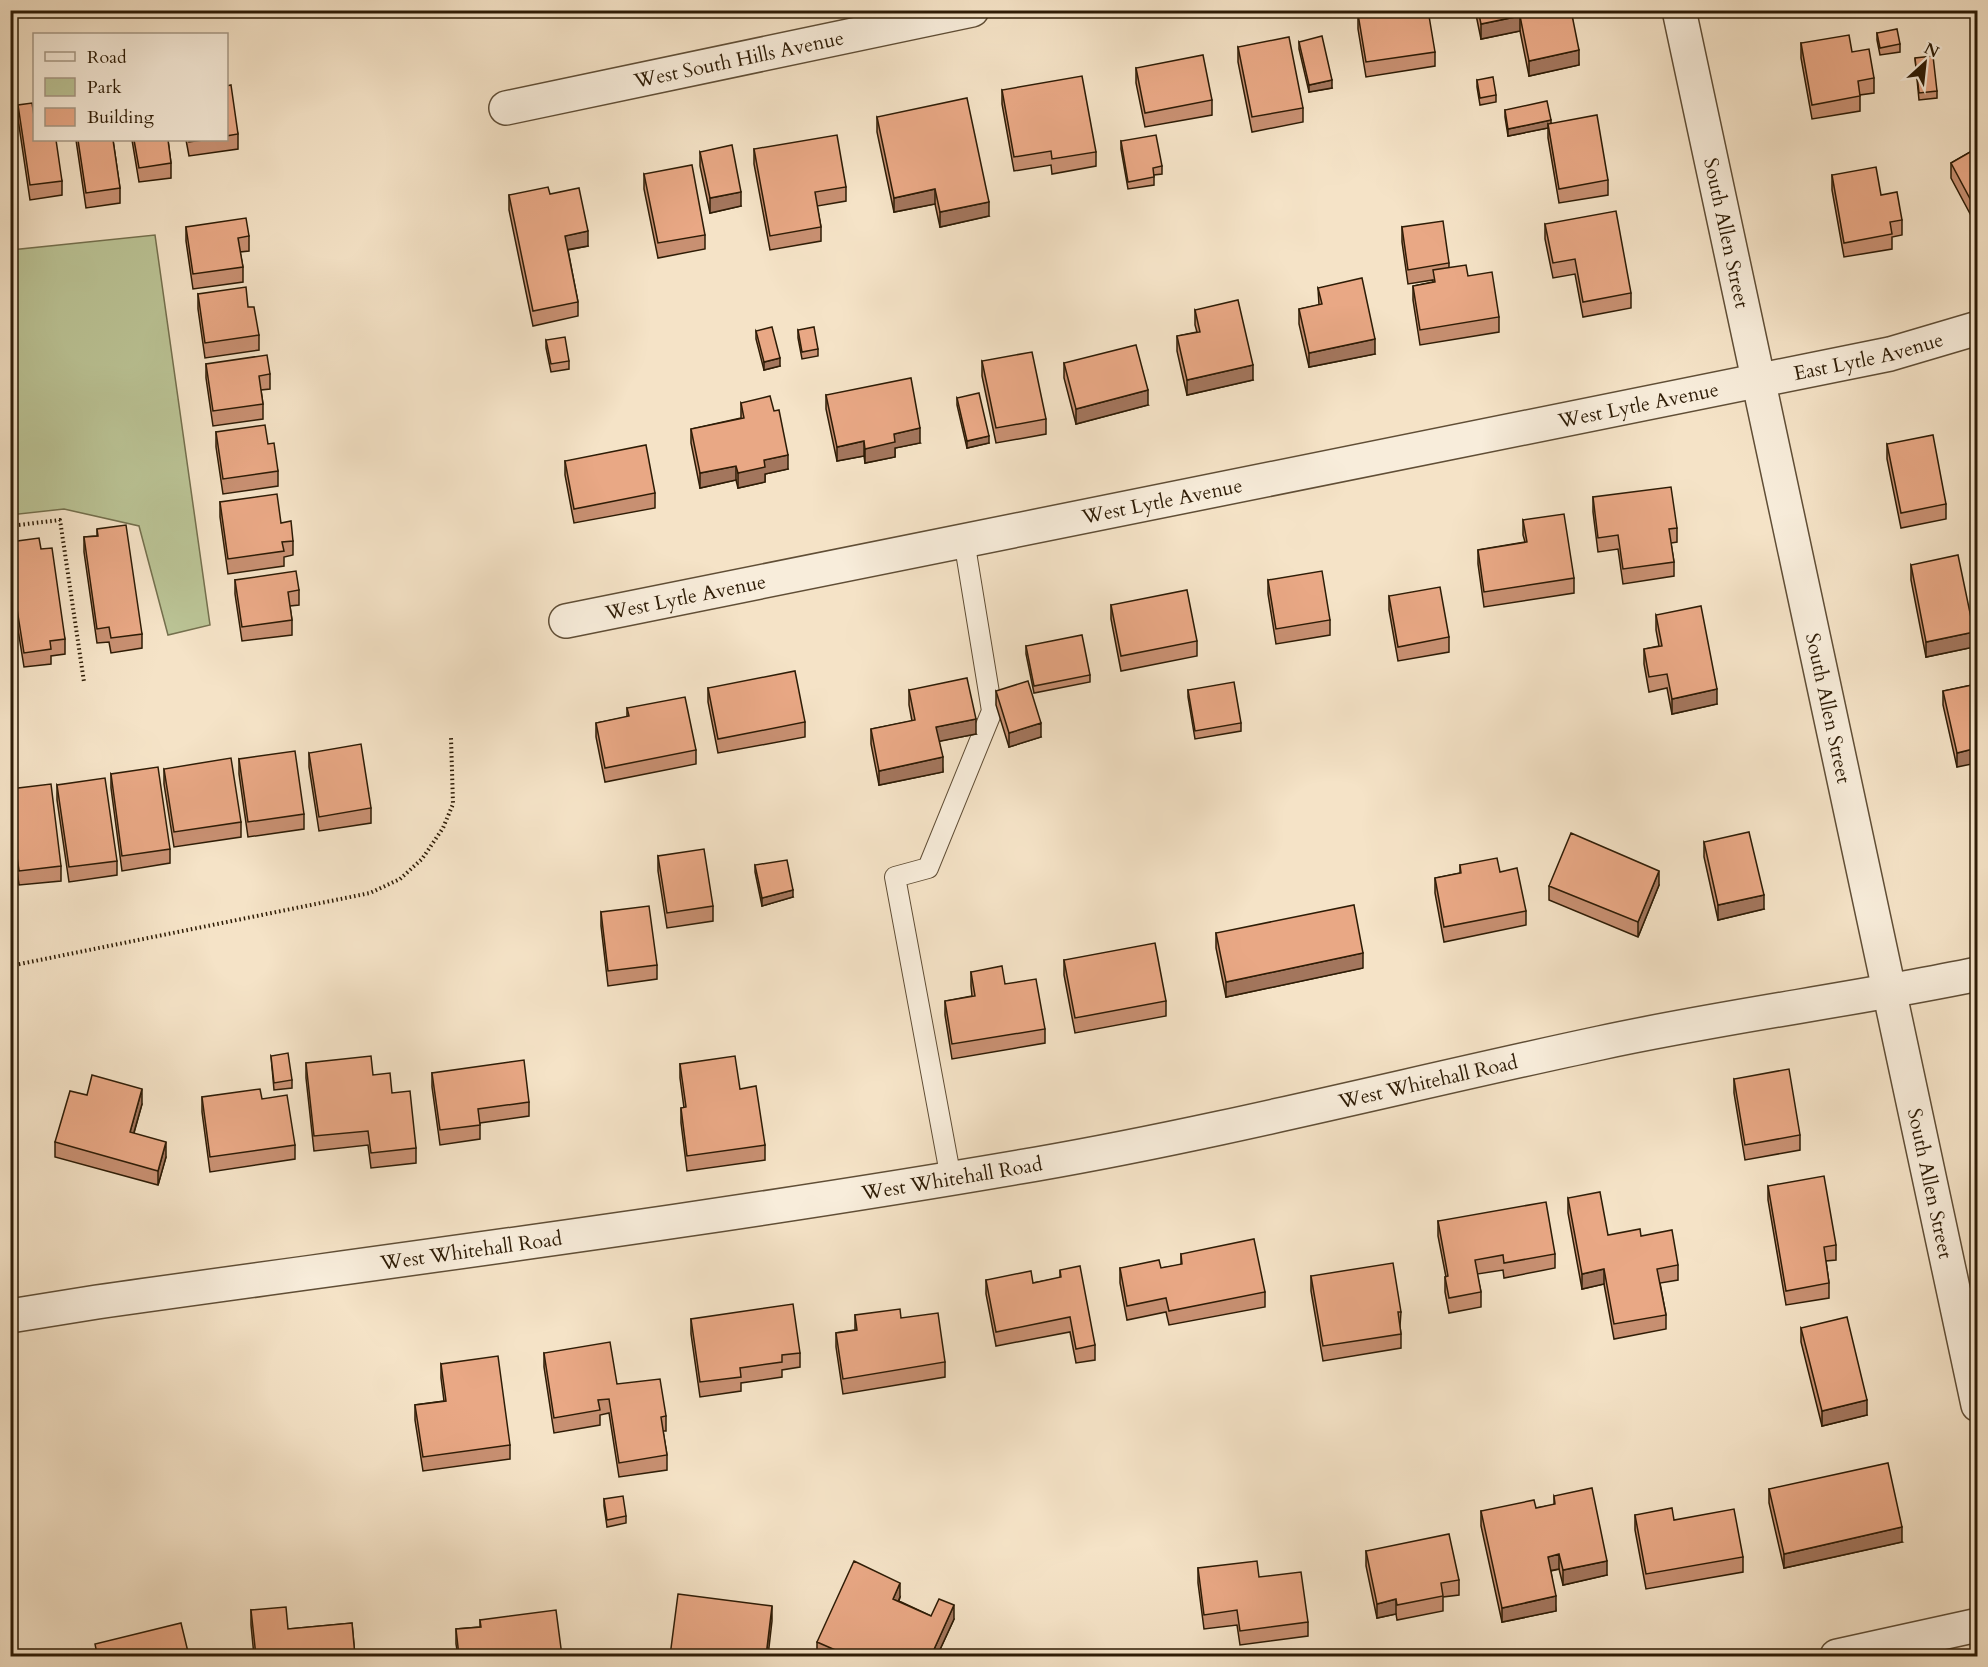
<svg xmlns="http://www.w3.org/2000/svg" width="1988" height="1667" viewBox="0 0 1988 1667" font-family="Cardo,serif">
  <rect width="100%" height="100%" fill="#f5e3c7"/>
  <filter id="stains"><feTurbulence type="fractalNoise" baseFrequency=".00333" numOctaves="4"/><feColorMatrix values="0 0 0 0 .2 0 0 0 0 .09 0 0 0 0 .02 0 0 0 .5 -.17"/></filter>
  <radialGradient id="worn" r=".72"><stop offset=".6" stop-color="#630" stop-opacity="0"/><stop offset="1" stop-color="#630" stop-opacity=".3"/></radialGradient>
  <!-- green -->
  <path fill="#bbc496" stroke="#74704e" stroke-width="1.5" d="M155,235L210,625L168,635L139,526L64,509L10,515L11,250Z"/>
  <g fill="none" stroke-linecap="round" stroke-linejoin="round">
    <defs>
      <path id="service" d="M951,1179L895,877L928,868L992,711L964,540"/>
      <g id="minor">
        <path id="s1" d="M1679,10L1978,1405"/>
        <path id="s2" d="M506,108L972,10"/>
        <path id="s3" d="M566,621L1890,354L1978,328"/>
        <path id="s4" d="M10,1316L97,1302C410,1258 725,1218 1037,1164C1226,1131 1412,1083 1600,1043C1725,1016 1852,1000 1978,974"/>
        <path d="M1837,1656L1978,1625"/>
      </g>
    </defs>
    <!-- service casing -->
    <use href="#service" stroke="#604e36" stroke-width="22"/>
    <!-- minor casing -->
    <use href="#minor" stroke="#604e36" stroke-width="36"/>
    <!-- path -->
    <path stroke="#2e1c06" stroke-width="4" stroke-dasharray="1.5 3" stroke-linecap="butt" d="M10,526L60,520L84,682
      M10,966L370,893L400,879L422,859L443,828L453,804L451,738"/>
    <!-- service -->
    <use href="#service" stroke="#f8eddb" stroke-width="20"/>
    <!-- minor -->
    <use href="#minor" stroke="#f8eddb" stroke-width="33"/>
  </g>
  <!-- wall -->
  <path fill="#c89072" stroke="#2e1c06" stroke-width="1.5" d="M1475,10H1571L1579,65L1529,76L1520,31L1481,39Z
    M1791,10H1827L1793,17Z
    M1358,14L1435,52V66L1366,77L1358,29Z
    M1877,33L1900,44V52L1880,55L1877,40Z
    M1299,42L1332,88L1309,92L1299,49Z
    M1801,43L1852,52L1874,78V93L1860,95V111L1812,119L1801,58Z
    M1238,47L1303,108V122L1252,132L1238,62Z
    M1915,58L1937,91V98L1919,100Z
    M1136,68L1212,100V115L1145,127L1136,83Z
    M1477,80L1496,95V102L1480,105L1477,87Z
    M226,86L238,134V149L189,156L186,140H226Z
    M1002,90L1096,152V166L1052,174L1051,165L1014,171L1002,104Z
    M18,105L34,116L62,181V195L30,200L18,119Z
    M1505,110L1551,123L1608,180V195L1559,203L1548,138V128L1508,136L1505,117Z
    M877,117L989,216L940,227L935,204L894,212L877,132Z
    M76,140H113L120,188V203L86,208Z
    M132,140H168L171,163V178L139,182Z
    M1121,141L1162,166V174L1154,175V185L1128,189L1121,149Z
    M1977,148L1975,223L1951,178V163Z
    M754,149L846,187V201L817,206L821,227V241L770,250L754,164Z
    M700,152L741,206L710,213L700,166Z
    M644,174L705,235V249L658,258L644,189Z
    M1832,175L1881,195L1902,220V235L1892,237V249L1844,257L1832,190Z
    M550,194L588,246L568,250L578,302V316L533,326L509,210V195Z
    M1545,224L1631,293V308L1583,317L1575,274L1553,278L1545,239Z
    M186,227L249,236V251L240,252L243,267V282L193,289L186,241Z
    M1402,227L1449,263V268L1468,276L1499,317V332L1420,345L1413,300V286L1433,282V280L1408,284L1402,242Z
    M1318,288L1375,354L1309,367L1299,324V309L1319,305Z
    M198,294L259,335V350L205,358L198,309Z
    M1195,310L1253,380L1187,395L1177,351V336L1197,332L1195,325Z
    M798,330L818,349V356L802,359L798,338Z
    M756,331L780,366L764,370L756,339Z
    M546,340L569,361V369L551,372L546,348Z
    M982,361L1046,419V434L996,443L982,376Z
    M1064,363L1148,405L1076,424L1064,378Z
    M206,364L270,374V389L261,390L263,404V419L213,426L206,378Z
    M826,395L920,443L895,448V457L865,463L864,456L837,461L826,409Z
    M957,398L989,443L967,448L957,405Z
    M741,403L788,469L765,474V482L738,488L736,480L700,488L691,443V429L741,418Z
    M216,432L268,444L278,471V486L223,494L216,447Z
    M1887,444L1946,504V519L1901,528L1887,459Z
    M565,461L655,493V508L574,523L565,475Z
    M1593,497L1677,528V542L1671,543L1674,562V576L1623,584L1618,549L1598,552L1593,512Z
    M220,502L281,523L293,541V555L284,557V566L228,574L220,517Z
    M1523,520L1574,578V593L1484,607L1478,564V550L1525,542L1523,535Z
    M97,529L142,634V648L111,653L109,642L97,643L84,552V537L97,536Z
    M10,542L41,549L65,639V654L51,656V664L24,667L10,580Z
    M1911,565L1974,647L1926,657L1911,580Z
    M235,580L299,590V605L290,606L292,620V635L242,641L235,594Z
    M1268,580L1330,620V635L1276,644L1268,594Z
    M1389,596L1449,637V652L1398,661L1389,610Z
    M1111,605L1197,641V656L1121,671L1111,619Z
    M1656,615L1717,704L1672,714L1667,688L1649,692L1644,664V649L1659,646L1656,630Z
    M1026,646L1090,675V682L1034,693L1026,654Z
    M1977,684L1957,767L1943,705V691Z
    M708,688L805,722V737L718,753L708,702Z
    M909,690L976,734L939,741L943,772L879,785L871,744V729L912,721L909,705Z
    M1188,690L1241,723V731L1195,739L1188,697Z
    M996,691L1041,737L1009,747L996,705Z
    M627,708L696,750V764L605,782L596,737V723L627,717Z
    M309,753L371,808V823L319,831L309,767Z
    M239,759L304,814V829L248,837L239,774Z
    M164,769L241,822V837L174,847L164,784Z
    M111,774L170,849V863L122,871L111,788Z
    M57,785L117,861V875L69,882L57,800Z
    M10,789L61,866V881L19,885L10,819Z
    M1704,842L1764,909L1718,920L1704,857Z
    M658,856L713,906V921L667,928L658,871Z
    M755,865L793,897L762,906L755,872Z
    M1460,865L1500,872L1526,911V925L1444,942L1435,893V878L1460,873Z
    M10,875L13,890V905H10Z
    M1659,885L1638,937L1549,900V886Z
    M601,912L657,965V979L608,986L601,926Z
    M1216,933L1363,968L1226,997L1216,948Z
    M1064,960L1166,1001V1016L1075,1033L1064,975Z
    M971,972L1005,984L1045,1029V1043L952,1059L945,1015V1001L972,996L971,986Z
    M271,1056L292,1080V1088L274,1090Z
    M306,1063L373,1075L392,1093L416,1148V1163L371,1168L368,1145L314,1151L306,1078Z
    M680,1064L740,1089L765,1145V1160L687,1171L681,1123V1108H684L680,1078Z
    M432,1073L529,1102V1116L480,1123V1139L440,1145L432,1087Z
    M1734,1079L1800,1135V1150L1745,1160L1734,1093Z
    M87,1095L142,1104L134,1133L166,1157L158,1185L55,1157V1142Z
    M202,1097L262,1099L295,1145V1159L210,1172L202,1112Z
    M1768,1186L1836,1245V1260L1826,1261L1829,1283V1298L1786,1305L1768,1200Z
    M1568,1198L1608,1235L1641,1236L1678,1265V1280L1660,1283L1666,1315V1329L1614,1339L1604,1284L1582,1289L1568,1213Z
    M1438,1221L1555,1254V1268L1504,1278L1503,1270L1477,1274L1481,1292V1307L1449,1313L1445,1292V1277H1446L1438,1236Z
    M1181,1254L1265,1292V1307L1169,1325L1166,1312L1127,1320L1120,1283V1268H1161L1181,1265Z
    M1060,1270L1095,1345V1360L1076,1363L1070,1332L996,1346L986,1294V1280L1033,1283L1060,1278Z
    M1311,1276L1401,1312L1400,1326L1401,1334V1348L1323,1361L1311,1291Z
    M855,1315L901,1318L945,1362V1377L843,1394L836,1347V1333L855,1330Z
    M691,1319L800,1353V1367L782,1370V1377L741,1383V1391L700,1397L691,1334Z
    M1801,1328L1867,1415L1822,1426L1801,1342Z
    M544,1353L617,1384L666,1416V1431H663L667,1455V1470L619,1477L609,1413L600,1415V1425L554,1433L544,1367Z
    M441,1364L510,1445V1459L423,1471L415,1420V1405L444,1401L441,1378Z
    M1769,1489L1902,1542L1784,1568L1769,1503Z
    M1554,1496L1607,1575L1563,1585L1559,1569L1551,1571L1556,1611L1502,1622L1481,1526V1511L1536,1508L1554,1505Z
    M604,1499L626,1516V1523L607,1527L604,1506Z
    M1635,1515L1674,1520L1743,1557V1572L1646,1589L1635,1530Z
    M1366,1551L1459,1580V1595L1443,1597V1611L1397,1620L1396,1614L1377,1618L1366,1566Z
    M1198,1568L1259,1577L1308,1622V1636L1240,1645L1237,1625L1204,1629L1198,1583Z
    M900,1597L899,1601L931,1616L954,1619L937,1656H817V1642Z
    M251,1610L288,1629L352,1623L355,1656H254L251,1625Z
    M480,1620L562,1656H458L456,1644V1629L480,1627Z"/>
  <!-- shaded-wall -->
  <path fill="#a3765d" stroke="#2e1c06" stroke-width="1.5" d="M1520,16V31L1481,39V24Z
    M1579,50V65L1529,76V61Z
    M1332,80V88L1309,92V85Z
    M1551,120V127L1548,124V128L1508,136V129Z
    M935,189V204L894,212V198Z
    M741,192V206L710,213V198Z
    M989,202V216L940,227V212Z
    M1977,207V222L1975,223V208Z
    M588,231V246L565,250V236Z
    M1375,339V354L1309,367V353Z
    M780,358V366L764,370V362Z
    M1253,365V380L1187,395V380Z
    M1148,390V405L1076,424V409Z
    M920,428V443L895,448V457L865,463V449L894,434Z
    M989,436V443L967,448V441Z
    M864,441V456L837,461V447Z
    M788,455V469L765,474V482L738,488V473L764,460Z
    M736,466V480L700,488V473Z
    M1974,632V647L1926,657V642Z
    M1717,689V704L1672,714V699Z
    M976,719V734L936,742V727Z
    M1041,723V737L1009,747V733Z
    M1977,748V763L1957,767V753Z
    M943,757V772L879,785V771Z
    M1659,871V885L1638,937V922Z
    M793,890V897L762,906V898Z
    M1764,895V909L1718,920V905Z
    M1363,953V968L1226,997V982Z
    M142,1089V1104L130,1146V1132Z
    M166,1142V1157L158,1185V1171Z
    M1604,1269V1284L1582,1289V1274Z
    M1867,1400V1415L1822,1426V1411Z
    M1902,1527V1542L1784,1568V1554Z
    M1559,1554V1569L1548,1571V1557Z
    M1607,1561V1575L1563,1585V1570Z
    M900,1583V1597L893,1613V1599Z
    M1556,1596V1611L1502,1622V1608Z
    M1396,1599V1614L1377,1618V1604Z
    M954,1605V1619L937,1656H931Z
    M772,1606V1621L768,1656H766Z"/>
  <!-- building -->
  <path fill="#e9a885" stroke="#2e1c06" stroke-width="1.5" d="M1380,10H1428L1435,52L1366,62L1358,14Z
    M1478,10H1571L1579,50L1529,61L1520,16L1481,24Z
    M1897,29L1900,44L1880,48L1877,33Z
    M1849,35L1852,52L1869,49L1874,78L1858,81L1860,96L1812,105L1801,43Z
    M1322,36L1332,80L1309,85L1299,42Z
    M1289,37L1303,108L1252,117L1238,47Z
    M1203,55L1212,100L1145,113L1136,68Z
    M1933,56L1937,91L1919,93L1915,58Z
    M1082,76L1096,152L1052,159L1051,151L1014,157L1002,90Z
    M1493,77L1496,95L1480,98L1477,80Z
    M231,85L238,134L226,136V86Z
    M967,98L989,202L940,212L935,189L894,198L877,117Z
    M1547,101L1551,120L1508,129L1505,110Z
    M32,103L34,116V115V140H56L62,181L30,185L18,105Z
    M1597,115L1608,180L1559,189L1548,124Z
    M837,135L846,187L815,192L821,227L770,236L754,149Z
    M1156,135L1162,166L1153,168L1154,177L1128,182L1121,141Z
    M78,140H113L120,188L86,193Z
    M134,140H168L171,163L139,168Z
    M189,140H203L189,142Z
    M732,145L741,192L710,198L700,152Z
    M1977,148V207L1975,208L1951,163Z
    M692,165L705,235L658,243L644,174Z
    M1876,167L1881,195L1897,192L1902,220L1890,222L1892,234L1844,243L1832,175Z
    M548,187L550,194L579,188L588,231L565,236L578,302L533,311L509,195Z
    M1616,211L1631,293L1583,302L1575,259L1553,263L1545,224Z
    M246,218L249,236L238,238L243,267L193,274L186,227Z
    M1443,221L1449,263L1408,270L1402,227Z
    M1466,265L1468,276L1492,272L1499,317L1420,330L1413,286L1435,282L1433,270Z
    M1362,278L1375,339L1309,353L1299,309L1322,304L1318,288Z
    M246,287L248,307H254L259,335L205,343L198,294Z
    M1238,300L1253,365L1187,380L1177,336L1200,332L1195,310Z
    M772,327L780,358L764,362L756,331Z
    M814,327L818,349L802,352L798,330Z
    M565,337L569,361L551,364L546,340Z
    M1136,345L1148,390L1076,409L1064,363Z
    M1032,352L1046,419L996,428L982,361Z
    M267,355L270,374L259,376L263,404L213,411L206,364Z
    M911,378L920,428L894,434L895,442L865,449L864,441L837,447L826,395Z
    M979,393L989,436L967,441L957,398Z
    M770,396L774,411L779,410L788,455L764,460L765,467L738,473L736,466L700,473L691,429L744,418L741,403Z
    M265,425L268,444L274,443L278,471L223,479L216,432Z
    M1933,435L1946,504L1901,513L1887,444Z
    M646,445L655,493L574,509L565,461Z
    M1671,487L1677,528L1669,529L1674,562L1623,569L1618,535L1598,538L1593,497Z
    M277,494L281,523L291,521L293,541L282,542L284,551L228,559L220,502Z
    M1564,514L1574,578L1484,592L1478,550L1527,542L1523,520Z
    M126,525L142,634L111,638L109,627L97,629L84,537L98,536L97,529Z
    M39,538L41,549L52,548L65,639L50,641L51,649L24,653L10,565V542Z
    M1958,555L1974,632L1926,642L1911,565Z
    M296,571L299,590L288,592L292,620L242,627L235,580Z
    M1322,571L1330,620L1276,629L1268,580Z
    M1440,587L1449,637L1398,647L1389,596Z
    M1187,590L1197,641L1121,656L1111,605Z
    M1701,606L1717,689L1672,699L1667,674L1649,677L1644,649L1662,646L1656,615Z
    M1082,635L1090,675L1034,686L1026,646Z
    M795,671L805,722L718,739L708,688Z
    M967,678L976,719L936,727L943,757L879,771L871,729L915,720L909,690Z
    M1028,681L1041,723L1009,733L996,691Z
    M1234,682L1241,723L1195,731L1188,690Z
    M1977,684V748L1957,753L1943,691Z
    M685,697L696,750L605,768L596,723L629,716L627,708Z
    M361,744L371,808L319,817L309,753Z
    M295,751L304,814L248,822L239,759Z
    M231,758L241,822L174,832L164,769Z
    M158,767L170,849L122,856L111,774Z
    M105,778L117,861L69,867L57,785Z
    M51,784L61,866L19,871L10,805V789Z
    M1749,832L1764,895L1718,905L1704,842Z
    M1571,833L1659,871L1638,922L1549,886Z
    M704,849L713,906L667,913L658,856Z
    M1497,858L1500,872L1517,868L1526,911L1444,927L1435,878L1461,873L1460,865Z
    M787,860L793,890L762,898L755,865Z
    M10,875L13,890H10Z
    M1354,905L1363,953L1226,982L1216,933Z
    M649,906L657,965L608,971L601,912Z
    M1155,943L1166,1001L1075,1018L1064,960Z
    M1002,966L1005,984L1036,979L1045,1029L952,1044L945,1001L975,996L971,972Z
    M288,1053L292,1080L274,1083L271,1056Z
    M371,1056L373,1075L390,1073L392,1093L410,1091L416,1148L371,1153L368,1131L314,1136L306,1063Z
    M735,1056L740,1089L756,1086L765,1145L687,1156L681,1108L686,1107L680,1064Z
    M524,1060L529,1102L478,1109L480,1125L440,1130L432,1073Z
    M1789,1069L1800,1135L1745,1145L1734,1079Z
    M92,1075L142,1089L130,1132L166,1142L158,1171L55,1142L70,1091L87,1095Z
    M260,1089L262,1099L287,1095L295,1145L210,1157L202,1097Z
    M1824,1176L1836,1245L1824,1247L1829,1283L1786,1291L1768,1186Z
    M1600,1192L1608,1235L1640,1229L1641,1236L1672,1230L1678,1265L1657,1269L1666,1315L1614,1324L1604,1269L1582,1274L1568,1198Z
    M1546,1202L1555,1254L1504,1263L1503,1255L1475,1260L1481,1292L1449,1298L1445,1277L1448,1276L1438,1221Z
    M1254,1239L1265,1292L1169,1311L1166,1298L1127,1306L1120,1268L1159,1260L1161,1268L1182,1264L1181,1254Z
    M1393,1263L1401,1312H1398L1401,1334L1323,1346L1311,1276Z
    M1080,1266L1095,1345L1076,1349L1070,1317L996,1332L986,1280L1031,1271L1033,1283L1061,1277L1060,1270Z
    M793,1304L800,1353L782,1355V1362L740,1368L741,1377L700,1382L691,1319Z
    M900,1309L901,1318L938,1313L945,1362L843,1379L836,1333L857,1330L855,1315Z
    M1847,1317L1867,1400L1822,1411L1801,1328Z
    M610,1342L617,1384L660,1379L666,1416L661,1417L667,1455L619,1463L609,1399L598,1400L600,1410L554,1418L544,1353Z
    M498,1356L510,1445L423,1457L415,1405L446,1401L441,1364Z
    M1888,1463L1902,1527L1784,1554L1769,1489Z
    M1592,1488L1607,1561L1563,1570L1559,1554L1548,1557L1556,1596L1502,1608L1481,1511L1534,1500L1536,1508L1555,1504L1554,1496Z
    M623,1496L626,1516L607,1520L604,1499Z
    M1672,1508L1674,1520L1734,1509L1743,1557L1646,1574L1635,1515Z
    M1449,1534L1459,1580L1441,1583L1443,1596L1397,1605L1396,1599L1377,1604L1366,1551Z
    M854,1561L900,1583L893,1599L931,1616L939,1599L954,1605L931,1656H849L817,1642Z
    M1257,1561L1259,1577L1301,1572L1308,1622L1240,1631L1237,1610L1204,1615L1198,1568Z
    M678,1594L772,1606L766,1656H670Z
    M286,1607L288,1629L352,1623L355,1656H256L251,1610Z
    M556,1610L562,1656H459L456,1629L481,1627L480,1620Z
    M181,1623L189,1656H88L97,1654L95,1644Z"/>
  <g text-anchor="middle" dominant-baseline="central" stroke-width="4.5" stroke-linejoin="round" paint-order="stroke">
    <!-- street labels -->
    <g font-size="20" fill="#2e1c06" stroke="#f8eddb">
      <text stroke="none"><textPath href="#s2" startOffset="238">West South Hills Avenue</textPath></text>
      <text stroke="none"><textPath href="#s1" startOffset="228">South Allen Street</textPath></text>
      <text stroke="none"><textPath href="#s3" startOffset="1329">East Lytle Avenue</textPath></text>
      <text stroke="none"><textPath href="#s3" startOffset="1094">West Lytle Avenue</textPath></text>
      <text stroke="none"><textPath href="#s3" startOffset="608">West Lytle Avenue</textPath></text>
      <text stroke="none"><textPath href="#s3" startOffset="122">West Lytle Avenue</textPath></text>
      <text stroke="none"><textPath href="#s1" startOffset="714">South Allen Street</textPath></text>
      <text stroke="none"><textPath href="#s4" startOffset="1438">West Whitehall Road</textPath></text>
      <text stroke="none"><textPath href="#s4" startOffset="952">West Whitehall Road</textPath></text>
      <text stroke="none"><textPath href="#s1" startOffset="1200">South Allen Street</textPath></text>
      <text stroke="none"><textPath href="#s4" startOffset="466">West Whitehall Road</textPath></text>
    </g>
  </g>
  <!-- margin -->
  <rect width="1988" height="1667" fill="none" stroke="#f5e3c7" stroke-width="36"/>
  <rect x="12" y="12" width="1964" height="1643" fill="none" stroke="#2e1c06" stroke-width="3"/>
  <rect x="18" y="18" width="1952" height="1631" fill="none" stroke="#2e1c06" stroke-width="1.5"/>
  <!-- legend -->
  <rect x="33" y="33" width="195" height="108" fill="#f8eddb" stroke="#a79986" stroke-width="1.5"/>
  <rect x="45" y="52" width="30" height="9" fill="#f8eddb" stroke="#a79986" stroke-width="1.5"/>
  <text x="87" y="63" font-size="18" fill="#2e1c06">Road</text>
  <rect x="45" y="78" width="30" height="18" fill="#bbc496" stroke="#a79986" stroke-width="1.5"/>
  <text x="87" y="93" font-size="18" fill="#2e1c06">Park</text>
  <rect x="45" y="108" width="30" height="18" fill="#e9a885" stroke="#a79986" stroke-width="1.5"/>
  <text x="87" y="123" font-size="18" fill="#2e1c06">Building</text>
  <!-- north arrow -->
  <g transform="translate(1925 63) rotate(27)" stroke="#f8eddb" stroke-width="4.5" paint-order="stroke">
  <path d="M0-4.5L10 22L0 15L-10 22Z" fill="#2e1c06"/>
  <text y="-9" font-size="16" font-weight="bold" text-anchor="middle" fill="#2e1c06">N</text>
  </g>
  <rect width="100%" height="100%" filter="url(#stains)"/>
  <rect width="100%" height="100%" fill="url(#worn)"/>
</svg>
